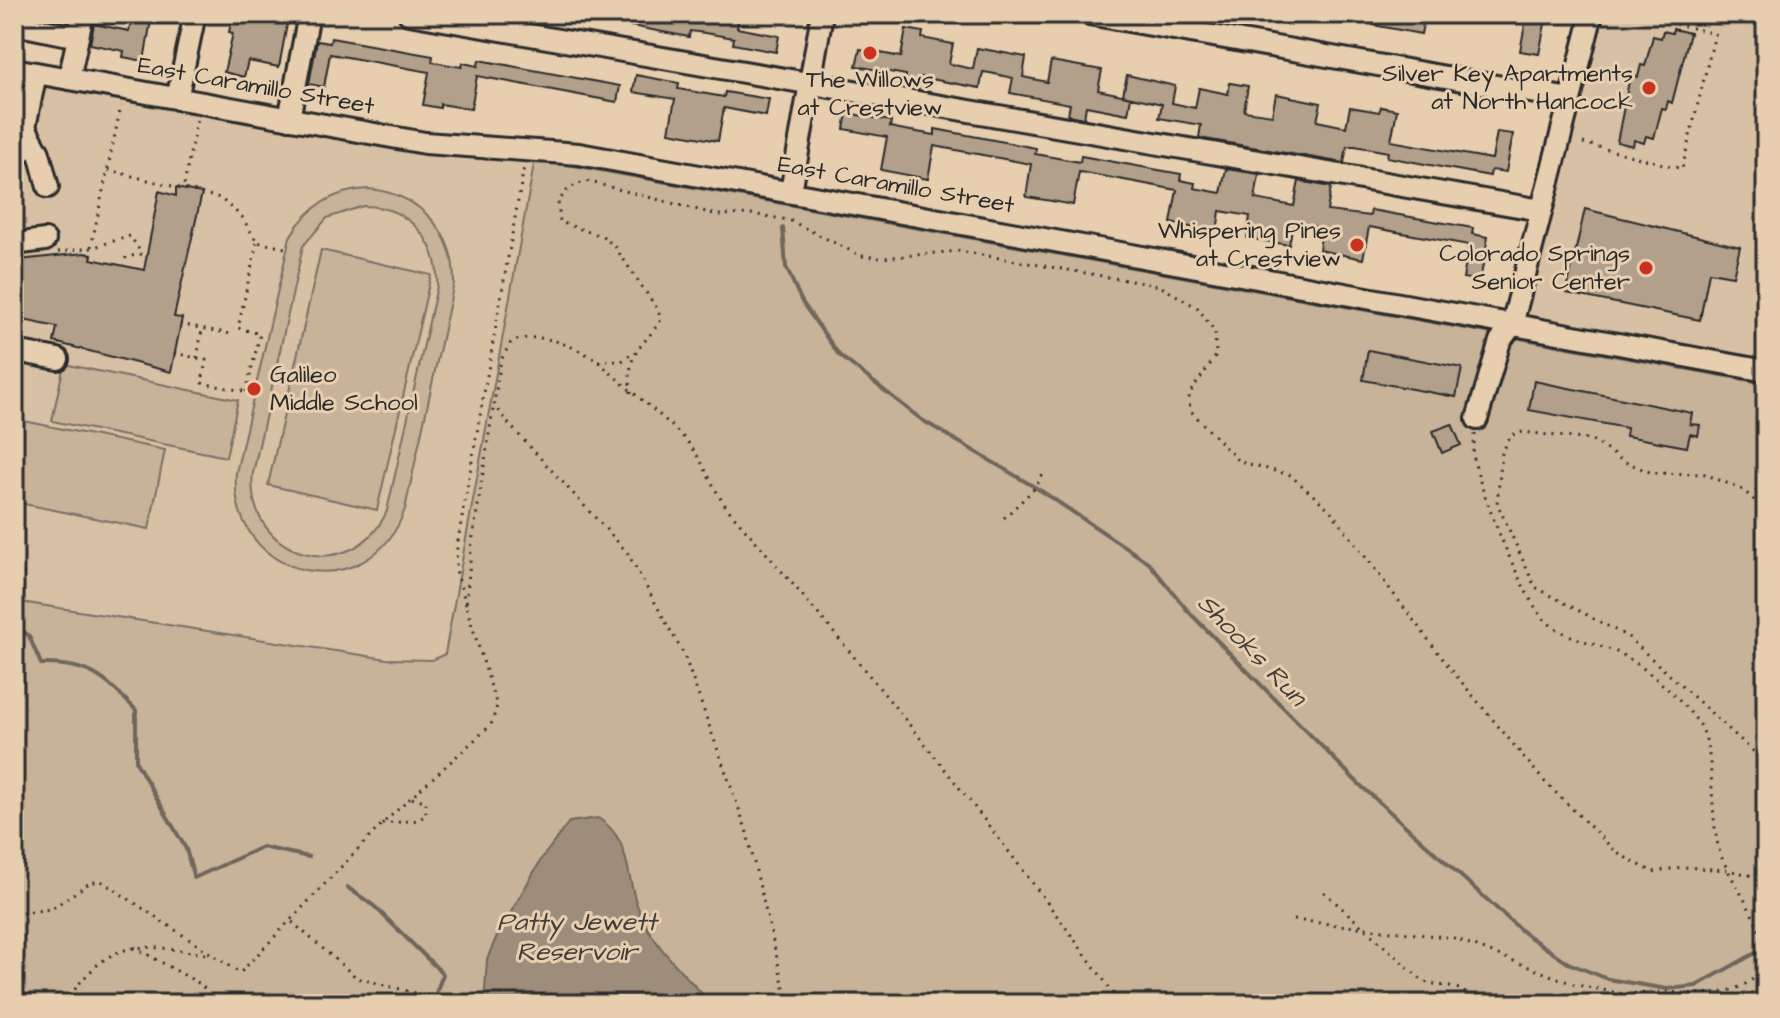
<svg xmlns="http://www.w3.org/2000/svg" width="1780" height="1018" viewBox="0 0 1780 1018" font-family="'Architects Daughter',sans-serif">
  <rect width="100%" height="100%" fill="#e7ceaf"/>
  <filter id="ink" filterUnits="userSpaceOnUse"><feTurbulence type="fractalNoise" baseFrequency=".0125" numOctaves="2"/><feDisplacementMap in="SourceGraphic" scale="16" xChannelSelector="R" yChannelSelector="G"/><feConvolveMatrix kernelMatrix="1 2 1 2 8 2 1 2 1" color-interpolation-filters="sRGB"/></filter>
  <g filter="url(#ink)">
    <!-- built -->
    <path fill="#d7c0a4" d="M1606,14H1766V359L1527,315Z
      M14,80L423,154L535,159L445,654L432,660L387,659L14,601Z"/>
    <!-- green -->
    <path fill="#c8b399" stroke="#7a6f62" stroke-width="2" fill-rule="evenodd" d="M535,159L1766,384V1004H14V601L387,659L432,660L445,654Z
      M369,189C420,194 455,232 454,283L405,509C370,611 228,581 236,473L290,237C307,207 335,190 369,189ZM363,206C408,206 440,241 437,286L387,511C352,589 243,557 253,473L303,246L327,218Z
      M321,250L431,275L377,510L268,485Z
      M64,364L238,400L226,457L52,421Z
      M24,421L165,450L149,529L14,502V469Z"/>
    <!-- water -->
    <path fill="#9d8d7a" stroke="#6f665a" stroke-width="2" d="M598,818C630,837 626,874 637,905C652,947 683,971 711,1004H484L487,959L496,938L542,858L569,822Z"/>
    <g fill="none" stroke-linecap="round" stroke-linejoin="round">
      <!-- stream -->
      <path stroke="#6f665a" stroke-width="4" d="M783,228L786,267L802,302L839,355L922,420L1043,492L1149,563L1188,611L1359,784L1524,933L1568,963L1608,979L1667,989L1696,986L1759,951
        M1765,399L1766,407
        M14,623L29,636L41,664C90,663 103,677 136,710V762L186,849L194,878L262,847L309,857
        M347,887L374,906L443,974L432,1004"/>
    </g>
    <!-- building -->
    <path fill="#b2a08b" stroke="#2b2b2b" stroke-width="2" d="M133,14H152L144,61L123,57L124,51L90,44L94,24L129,31Z
      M233,14L288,19L279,67L248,61L244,77L224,72L233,33L229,32Z
      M600,14H655L690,20L691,14H739L737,28L779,36L776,52L733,44L734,38L705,33L690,31L689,37L600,20Z
      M1375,14H1425L1421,34L1373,25Z
      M1527,14H1547L1539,54L1520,51Z
      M906,29L923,32L922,38L953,44L949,64L973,69L977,48L1026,57L1023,77L1047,82L1051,61L1102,70L1098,90L1131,97L1128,114L1086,106L1084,118L1068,115L1070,104L1010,93L1013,78L990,73L983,72L980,88L920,77L918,89L904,86L906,75L856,66L860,49L901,57Z
      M1673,29L1690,33L1672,103L1668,101L1666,109L1662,108L1654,138L1646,136L1644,143L1634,140L1633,146L1617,142L1630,76L1638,77L1641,65L1645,66L1653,36L1661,38L1663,31L1672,33Z
      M331,38L433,56L432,62L462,67L463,63L478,66L479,60L620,86L617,102L477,76L471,109L440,104V108L423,105L429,72L330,54L324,87L309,84L317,41L330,43Z
      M636,75L679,83L678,89L724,97L725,92L769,99L766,116L724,108L718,141L669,132L675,99L633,92Z
      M1127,75L1175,86L1172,103L1195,108L1199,88L1228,94L1230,83L1248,86L1244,111L1272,115L1276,94L1321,103L1317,121L1346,127L1350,107L1379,112L1381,107L1397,110L1391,141L1492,159L1497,132L1513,134L1506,172L1491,170L1490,176L1430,165L1387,157L1388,152L1355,146H1347L1344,163L1199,138L1201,125L1159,118L1162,104L1123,95Z
      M847,113L891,121L890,127L905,130L935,135V129L1036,148L1035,154L1080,162L1081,156L1181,174L1180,180L1195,183L1194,188L1221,193L1226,169L1259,174L1255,199L1294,206L1299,181L1331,187L1327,211L1370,216L1371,210L1473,228L1472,234L1488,237L1480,281L1463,278L1469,245L1369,227L1363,259L1319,250L1322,228L1293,223L1289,245L1247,238L1250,216L1220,211L1217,232L1200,229L1171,223L1177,190L1135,182L1079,172L1073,205L1052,201L1026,197L1031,164L934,146L928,179L881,170L887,137L844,129Z
      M176,188L202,193L174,317L182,318L171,372L54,342L57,327L14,318V265L18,266L19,260L85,253L92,255L91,259L144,270L159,191L176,196Z
      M1585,209L1740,247L1733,276L1709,272L1700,320L1566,293Z
      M1368,350L1462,368L1456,397L1363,380Z
      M1534,381L1692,413L1690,424L1700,425L1698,436L1690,434L1687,447L1626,436L1627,428L1529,410Z
      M1452,424L1461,445L1442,453L1433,431Z"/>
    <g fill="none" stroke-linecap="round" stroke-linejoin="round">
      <defs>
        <path id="minor" d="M409,14L1541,210
          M1089,14L1570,99
          M14,24L78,37
          M14,69L425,143L579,154L1766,371
          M36,73L25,127L39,153L48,187
          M69,79L83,14
          M177,99L195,14
          M289,119L309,14
          M14,159L32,140
          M791,192L822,14
          M14,244L45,240
          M26,353L58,359
          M1477,419L1500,341L1512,325L1592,14"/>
      </defs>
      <!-- minor casing -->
      <use href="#minor" stroke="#2b2b2b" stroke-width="26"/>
      <!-- path -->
      <path stroke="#2b2b2b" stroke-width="3" stroke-dasharray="2 6" stroke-linecap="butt" d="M1583,143L1682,169L1715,34L1638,14
        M108,170L220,198L242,217L257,242L285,248
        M184,185L197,118
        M91,247L121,106
        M58,252L91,248L130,236L142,254L126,257L124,266
        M180,324L231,334
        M174,353L206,360L202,383L253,393
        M197,358L202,330
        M598,361H622L632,353
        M246,392L260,334L238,328L257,242
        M631,393C626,351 640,351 661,320L658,310L615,247L604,237L560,222L558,202L569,188L586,181L718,215L751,214L789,220L861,256L883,258L959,251L1160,286L1198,308L1215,332L1216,356L1189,394L1190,410L1238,461L1290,475L1330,510L1449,667L1543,780L1617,853L1653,872L1682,867L1728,870L1766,879
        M1475,434C1475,440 1473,447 1473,453C1476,483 1523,598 1544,619C1562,638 1597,643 1621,654C1649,669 1678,697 1698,722C1718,748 1707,822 1722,858C1734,887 1775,939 1763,969C1723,1018 1652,973 1606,1004
        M1766,511L1743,490L1705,474L1652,473L1623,461L1592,440L1523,432L1511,435L1502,453L1497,503L1535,587L1628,637L1766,763
        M1004,518L1035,488L1045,471
        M466,604L456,570L457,546L524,167
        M382,824L418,820L426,815V801L411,798
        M1324,892L1424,982L1460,989L1480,1004
        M14,914L51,909L91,882H103L240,973L382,824L491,725L497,706L466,606L471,549L494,403
        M1294,920L1454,938L1573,984L1623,994
        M292,922L357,978L427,996L445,1004
        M134,947L202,985L213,1004
        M68,1004C72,991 80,982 89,973C125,934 162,950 209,954
        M788,1004L746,829L684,655L627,552L506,421L494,403L501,360L511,342C541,330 573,346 598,361C624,387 654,408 680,434C706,459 711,491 732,514C870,671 1000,834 1121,1004"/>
      <!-- minor -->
      <use href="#minor" stroke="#e7ceaf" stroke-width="20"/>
    </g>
  </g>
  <!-- markers -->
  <g fill="#c8321e" stroke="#e7ceaf" stroke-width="3">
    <circle cx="870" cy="53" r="8"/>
    <circle cx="1649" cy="88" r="8"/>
    <circle cx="1357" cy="245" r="8"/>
    <circle cx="1646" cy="268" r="8"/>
    <circle cx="254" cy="389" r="8"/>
  </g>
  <g text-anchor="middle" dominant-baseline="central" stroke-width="6" stroke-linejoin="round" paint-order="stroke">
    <!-- poi labels -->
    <g font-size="24" fill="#2b2b2b" stroke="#e7ceaf" text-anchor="end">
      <text x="1633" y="74">Silver Key Apartments<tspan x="1633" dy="28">at North Hancock</tspan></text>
      <text x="870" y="80" text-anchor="middle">The Willows<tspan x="870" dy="28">at Crestview</tspan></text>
      <text x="1341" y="231">Whispering Pines<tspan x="1341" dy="28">at Crestview</tspan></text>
      <text x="1630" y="254">Colorado Springs<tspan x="1630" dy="28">Senior Center</tspan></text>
      <text x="270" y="375" text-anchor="start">Galileo<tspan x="270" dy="28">Middle School</tspan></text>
    </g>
    <!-- street labels -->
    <g font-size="24" fill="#2b2b2b" stroke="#e7ceaf">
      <text transform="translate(256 86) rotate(10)">East Caramillo Street</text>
      <text transform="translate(896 185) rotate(10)">East Caramillo Street</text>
    </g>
    <!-- water labels -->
    <g font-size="26" font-style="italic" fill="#423f3b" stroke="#e7ceaf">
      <text transform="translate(1252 650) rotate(46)">Shooks Run</text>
      <text x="577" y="922">Patty Jewett<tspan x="577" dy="30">Reservoir</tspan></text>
    </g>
  </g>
  <!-- margin -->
  <rect width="1780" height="1018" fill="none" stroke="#e7ceaf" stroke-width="48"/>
  <rect x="24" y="24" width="1732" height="970" fill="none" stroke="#2b2b2b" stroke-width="3" filter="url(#ink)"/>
</svg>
